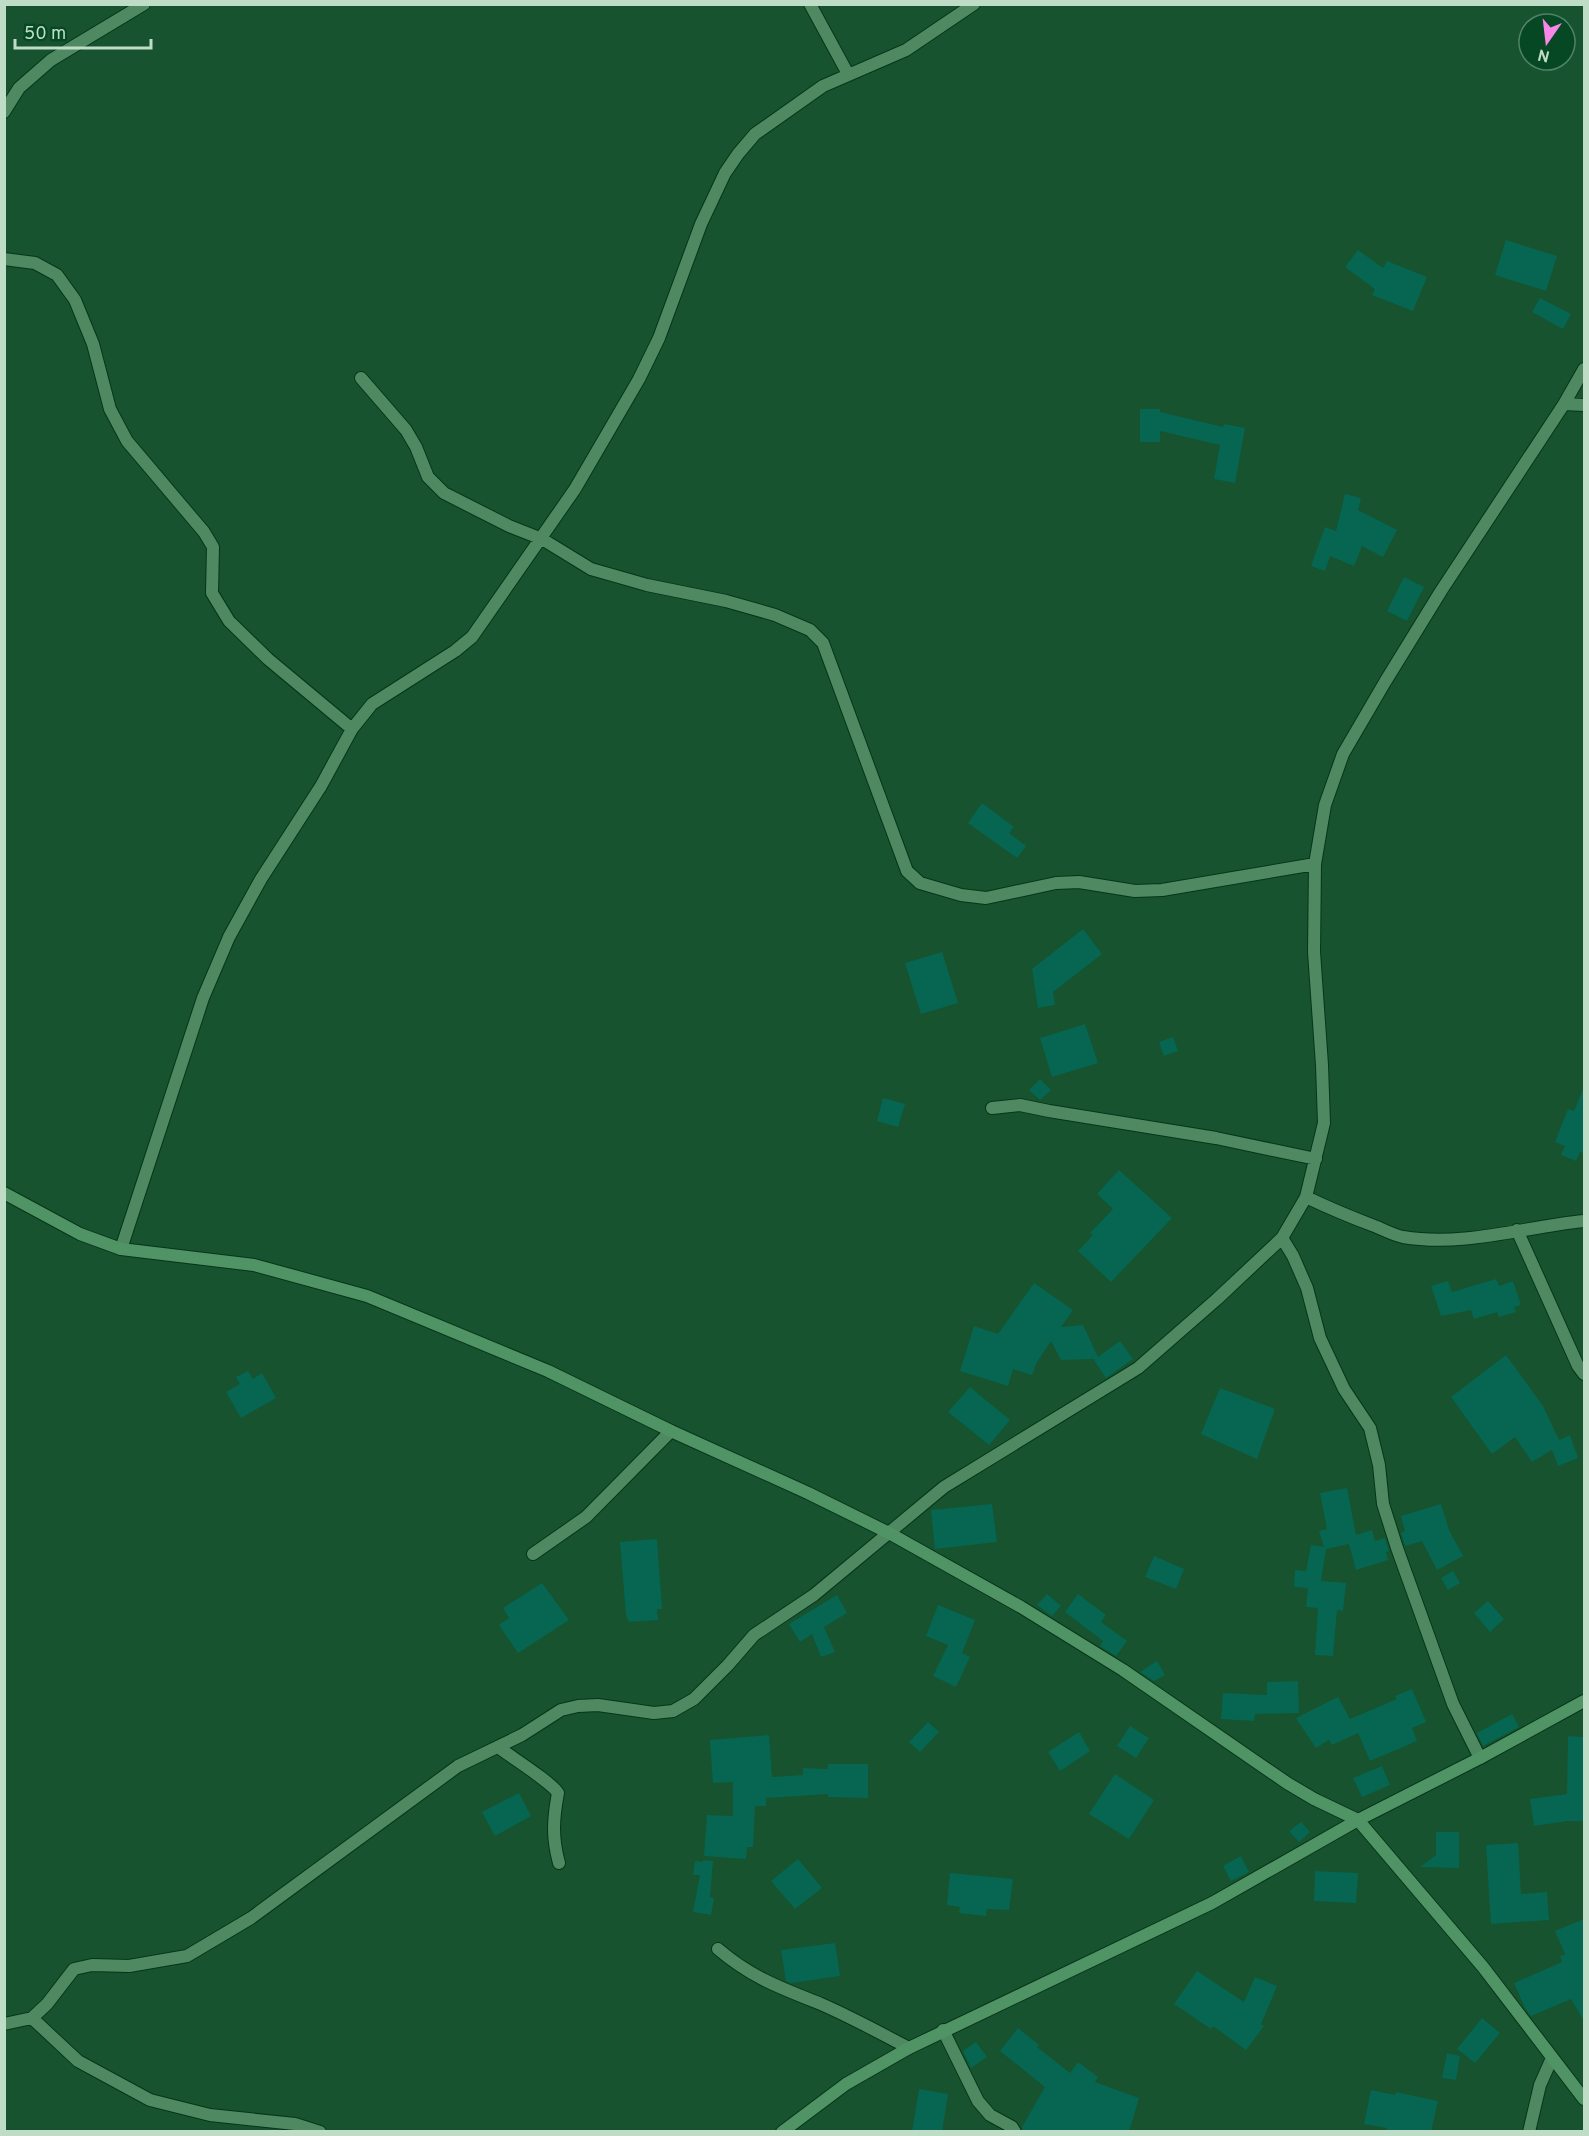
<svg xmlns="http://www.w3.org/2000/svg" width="1589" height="2136" viewBox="0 0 1589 2136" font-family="Overpass,sans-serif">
  <rect width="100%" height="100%" fill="#16532e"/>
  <!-- building -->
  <path fill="#066652" d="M1506,240L1557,256L1546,291L1495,275Z
    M1358,250L1383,268L1387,261L1427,277L1413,311L1372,295L1375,289L1345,267Z
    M1540,298L1571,314L1563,329L1532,312Z
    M1140,409H1160V412L1223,427L1224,424L1245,428L1235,483L1214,479L1220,445L1160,431V442H1140Z
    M1345,494L1361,498L1358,510L1397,530L1383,557L1362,546L1354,566L1330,556L1325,571L1311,566L1325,527L1336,531Z
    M1404,577L1424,587L1407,621L1387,611Z
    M982,803L1014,827L1009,833L1026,846L1017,858L968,823Z
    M1083,929L1102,954L1053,992L1055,1005L1038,1008L1032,969Z
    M942,952L958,1003L921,1014L905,963Z
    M1085,1024L1098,1063L1052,1077L1040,1038Z
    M1173,1037L1178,1051L1164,1056L1159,1042Z
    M1040,1079L1051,1090L1040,1100L1029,1090Z
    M1584,1087V1153L1580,1152L1576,1161L1561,1155L1565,1146L1555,1142L1568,1109L1574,1111Z
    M883,1098L905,1104L898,1127L877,1121Z
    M1119,1170L1172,1218L1111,1282L1078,1251L1093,1235L1090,1233L1113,1209L1097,1194Z
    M1496,1279L1499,1286L1513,1281L1521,1305L1514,1307L1516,1312L1499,1317L1497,1312L1474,1319L1471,1310L1441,1316L1431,1286L1448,1281L1452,1292Z
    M1034,1283L1073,1310L1061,1327L1083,1325L1098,1357L1120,1341L1133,1359L1106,1378L1094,1360L1095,1359L1061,1360L1051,1341L1037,1362L1032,1375L1013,1369L1008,1386L960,1371L974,1326L998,1334Z
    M1506,1355L1543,1406L1559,1440L1570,1435L1578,1458L1558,1466L1552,1450L1532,1462L1515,1437L1492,1454L1451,1397Z
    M248,1371L253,1379L262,1373L276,1398L241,1418L226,1392L240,1384L236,1377Z
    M970,1387L1010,1420L989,1445L948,1412Z
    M1220,1388L1275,1409L1257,1459L1201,1434Z
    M1347,1488L1356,1535L1372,1530L1375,1541L1385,1538L1389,1551L1386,1552L1388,1560L1356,1570L1349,1544L1326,1549L1321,1581L1346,1583L1343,1611L1337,1610L1333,1656L1315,1655L1318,1608L1306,1607L1308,1588L1294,1587L1295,1570L1306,1571L1311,1545L1324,1547L1319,1531L1327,1529L1320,1493Z
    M992,1504L997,1542L935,1549L931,1510Z
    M1441,1504L1449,1530L1463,1556L1437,1570L1422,1541L1405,1546L1401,1533L1405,1531L1401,1516Z
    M657,1539L662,1609H657L658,1620L629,1622L626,1615L620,1542Z
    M1154,1556L1184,1569L1176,1589L1145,1577Z
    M1453,1571L1460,1583L1448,1590L1441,1578Z
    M542,1583L569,1620L518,1653L499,1625L509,1618L503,1608Z
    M1047,1594L1061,1606L1052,1616L1037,1605Z
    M1078,1594L1106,1615L1101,1622L1127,1641L1116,1656L1100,1646L1103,1641L1065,1612Z
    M837,1595L847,1613L824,1627L835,1652L821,1657L812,1634L800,1642L789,1624Z
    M1488,1601L1504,1619L1490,1632L1474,1613Z
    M938,1605L975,1620L962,1653L970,1657L956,1687L933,1676L948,1645L926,1636Z
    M1157,1661L1165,1675L1154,1681L1140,1672Z
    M1298,1681L1299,1713L1255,1714L1254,1721L1221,1719L1223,1693L1267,1695V1682Z
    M1412,1689L1426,1722L1412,1728L1417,1741L1370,1761L1358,1733L1332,1745L1329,1740L1316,1748L1296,1718L1338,1697L1350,1719L1397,1699L1395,1696Z
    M1512,1714L1519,1727L1483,1746L1477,1733Z
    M928,1722L939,1732L920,1752L909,1742Z
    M1130,1726L1149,1738L1136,1758L1117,1746Z
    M1079,1732L1090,1751L1060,1771L1048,1752Z
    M769,1735L772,1777L803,1775V1768L828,1769V1764H868V1798L828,1797V1794L766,1798V1806H755L753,1847H747L746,1859L704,1856L707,1815L733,1816V1782L713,1783L710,1740Z
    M1568,1736L1584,1737V1821H1568L1534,1826L1530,1799L1567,1794Z
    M1382,1766L1390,1785L1362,1797L1353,1778Z
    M1115,1774L1154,1800L1129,1839L1089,1814Z
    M519,1793L531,1816L495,1836L482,1812Z
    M1301,1822L1310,1832L1299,1842L1289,1831Z
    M1436,1832H1459V1868L1420,1867L1436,1855Z
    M1518,1843L1521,1894L1547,1892L1549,1920L1491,1924L1486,1845Z
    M1241,1856L1249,1872L1231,1881L1223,1866Z
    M798,1859L822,1888L795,1909L771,1881Z
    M703,1860L713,1861L710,1897L714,1898L711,1915L693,1912L700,1875H693L695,1861L703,1862Z
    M1315,1871L1358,1873L1356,1903L1314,1901Z
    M950,1873L1013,1879L1009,1910L987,1909L986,1916L959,1913L960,1907L947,1905Z
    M1584,1919V2021L1571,1999L1531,2016L1525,2008L1514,1983L1562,1962L1560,1956L1565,1954L1555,1931Z
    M835,1943L840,1976L791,1983L786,1981L781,1950Z
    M1197,1971L1244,2002L1255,1977L1277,1986L1261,2024L1264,2026L1246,2050L1213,2026L1211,2029L1174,2004Z
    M1482,2018L1500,2033L1475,2063L1457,2049Z
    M1018,2028L1039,2045L1037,2047L1070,2073L1078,2062L1098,2077L1095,2082L1139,2098L1129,2132H1023L1022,2127L1045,2087L1000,2051Z
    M976,2042L987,2057L971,2068L963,2051Z
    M1447,2053L1460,2056L1456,2080L1442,2078Z
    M919,2089L948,2094L942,2132H912Z
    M1371,2090L1395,2095L1396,2092L1438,2101L1431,2132H1387V2128L1364,2124Z"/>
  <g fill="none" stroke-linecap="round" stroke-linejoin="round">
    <defs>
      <path id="street" d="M810,4L848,74
        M4,112L19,88L51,60L144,4
        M4,259L35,263L57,275L75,300L93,344L110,409L127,441L204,532L213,547L212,593L229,621L268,659L352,729
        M361,378L406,430L416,447L428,477L444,493L509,526L542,539L591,569L647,585L726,601L775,615L810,630L823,643L907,871L920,883L961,895L986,898L1056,883L1079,882L1135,891L1162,890L1315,864
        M1564,404L1584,405
        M992,1108L1020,1105L1049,1111L1216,1138L1316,1159
        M1306,1197C1329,1208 1353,1218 1377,1227C1386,1231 1394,1235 1403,1237C1464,1247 1524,1227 1584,1221
        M1517,1230L1578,1366L1584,1374
        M1282,1238L1293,1256L1307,1288L1320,1338L1344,1389L1370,1428L1379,1465L1383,1504L1397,1548L1453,1704L1480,1758
        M121,1249L203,998L229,937L261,879L321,786L352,729L372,704L455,651L472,637L575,489L639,379L659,338L701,224L725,173L738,154L755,134L823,86L906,50L974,4
        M533,1554L586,1517L671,1431
        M498,1747C511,1757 551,1782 558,1793C553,1820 552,1837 559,1863
        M718,1949C752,1978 781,1988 821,2004C851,2017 880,2033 909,2048
        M32,2018L78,2061L150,2100L210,2115L295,2124L320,2132
        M4,2024L32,2018L47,2004L74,1969L92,1965L129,1966L187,1956L251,1918L458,1766L522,1735L561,1710L578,1706L598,1705L654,1713L673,1711L694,1699L728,1665L754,1635L814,1595L944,1487L1138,1368L1217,1299L1282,1238L1306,1197L1324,1123L1322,1065L1314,952L1315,864L1325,805L1343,754L1385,682L1441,591L1564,404L1584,369
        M943,2030L978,2101L990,2115L1012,2127L1015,2132
        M1529,2132L1540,2085L1552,2058"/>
      <path id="secondary" d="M4,1193L80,1234L121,1249L254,1265L367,1296L548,1371L671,1431L808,1493L889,1533L1021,1607L1123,1670L1287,1783L1314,1799L1358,1820L1483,1967L1584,2099
        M782,2132L846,2084L909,2048L1212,1903L1358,1820L1480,1758L1584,1701"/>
    </defs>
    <!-- street casing -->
    <use href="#street" stroke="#06361a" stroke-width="14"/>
    <!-- secondary casing -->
    <use href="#secondary" stroke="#06361a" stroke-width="14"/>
    <!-- street -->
    <use href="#street" stroke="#4f8961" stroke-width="12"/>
    <!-- secondary -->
    <use href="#secondary" stroke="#509466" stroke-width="12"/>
  </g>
  <!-- border -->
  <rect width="1589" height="2136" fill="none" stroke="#bfdcc6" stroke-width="12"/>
  <!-- north arrow -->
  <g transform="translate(1547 42) rotate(194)"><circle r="28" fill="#064824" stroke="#508365" stroke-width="1.5"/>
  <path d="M0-4.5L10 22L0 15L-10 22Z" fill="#f987e8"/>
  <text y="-9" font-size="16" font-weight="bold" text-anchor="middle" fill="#bfdcc6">N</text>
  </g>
  <!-- scale -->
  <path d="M15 39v9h136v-9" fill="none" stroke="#bfdcc6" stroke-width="3"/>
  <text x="24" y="39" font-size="18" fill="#bfdcc6" stroke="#064824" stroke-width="4.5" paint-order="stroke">50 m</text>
</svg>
